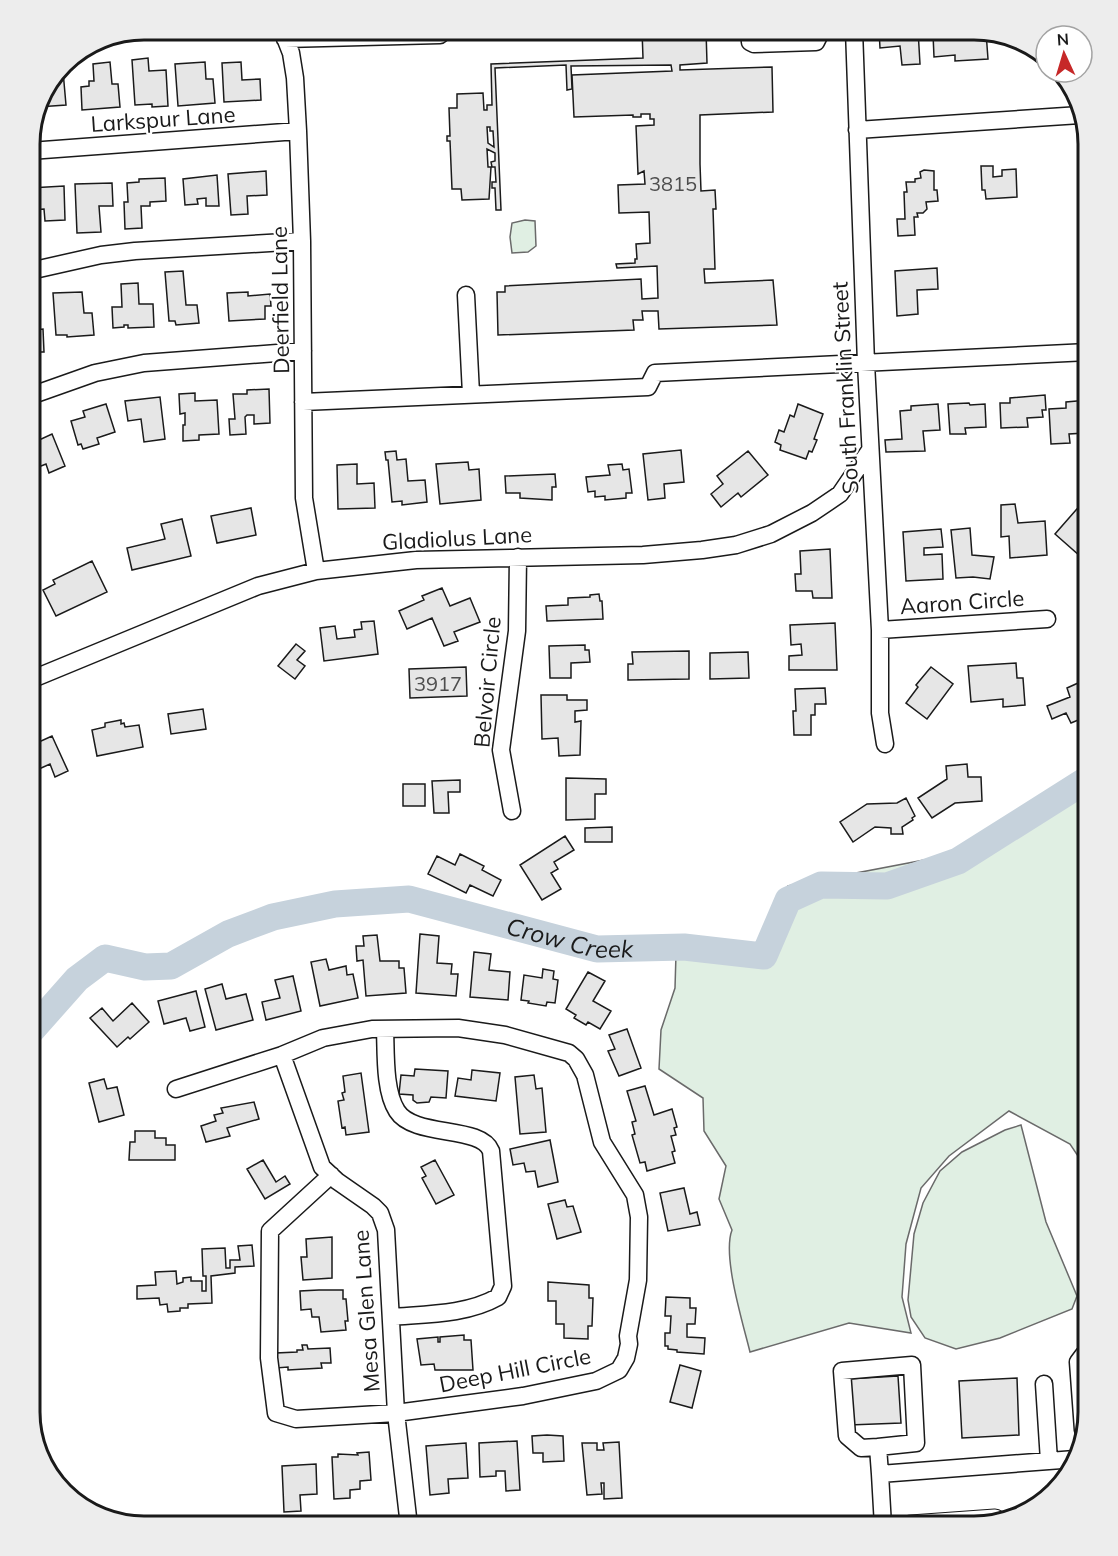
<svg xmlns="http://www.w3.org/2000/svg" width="1118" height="1556" viewBox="0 0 1118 1556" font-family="Mulish,sans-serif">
  <rect width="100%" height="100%" fill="#fff"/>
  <!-- green -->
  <path fill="#e0efe3" stroke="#6a6a6a" stroke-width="1.5" d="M525,220L535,221L536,246L528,252L512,253L510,237L512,223Z
    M1088,777V1171L1070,1144L1009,1111L949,1156L921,1188L906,1244L902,1297L911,1333L849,1323L750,1352C743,1323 722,1256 732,1230L719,1199L726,1166L704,1131L703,1098L659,1069L661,1030L675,988L676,954L764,952L788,886L966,852L1080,779Z
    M1021,1125L1046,1222L1077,1296L1072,1309L1000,1338L956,1349L925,1338L911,1317L908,1300L914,1234L923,1203L940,1171L962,1152L1005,1130Z"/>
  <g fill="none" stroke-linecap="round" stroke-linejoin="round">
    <!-- river -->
    <path stroke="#c6d2dc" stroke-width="27" id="s1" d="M30,1032L77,979L105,958L145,967L171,966L228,934L273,917L335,904L409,899L597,949L684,947L764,956L788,900L821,885L887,886L958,861L1088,779"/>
  </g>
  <!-- building -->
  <path fill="#e6e6e6" stroke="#1a1a1a" stroke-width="1.5" fill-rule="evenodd" d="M642,30H706L707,63L680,65V70L772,67L773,112L700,115V164L701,191L715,190L716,209H713L715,269H704L705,283L773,280L777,325L659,329L658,311H642L643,320H633L634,330L498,335L497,292H505V286L641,279L642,299L658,298L657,266L617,268L616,264L635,263V259H637L636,244L650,243L649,212L619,213L618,185L645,184L644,171L638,174L636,126L654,125V119H650V114H641V117H633V115L574,117L572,75L672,71L671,65L571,66L572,89L567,90L566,65L495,68L501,210H496L495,188H492V182H496L495,167H492L491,162L495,161V153L487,149L488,167H491L489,199L462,200L461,189H452L450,141H447V136H450L449,108H457V94L483,93L484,110H487V105H492L491,64L643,58ZM487,127H490V131H493L494,147L488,143Z
    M879,30H918L920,64L902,65L900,46L880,48Z
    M983,31L986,32L988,59L955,61V55L934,57L933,34Z
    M148,58L149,71L166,70L168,106L152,107V104L135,105L132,60Z
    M110,62L112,84H118L120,107L82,110L81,87L89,86V81H94L93,64Z
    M205,62L206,79H213L215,103L178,106L175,64Z
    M241,62L242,80L260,79L261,100L224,102L222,63Z
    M59,71H63L66,105L38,107L42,93Z
    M981,166H993V177L1002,176V170L1016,169L1017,197L986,199L985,190H982Z
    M924,170L934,171V190H937L938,201L926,202L927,209L923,213H917L918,217H914L915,235L898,236L897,219H905L904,192H907L906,182H915V179L921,178L920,172Z
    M266,171L267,195L247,196L248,214L231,215L228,174Z
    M217,175L219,206H206V198L197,199L198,204L185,205L183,179Z
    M165,178L166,201L150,202V206H141L142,228L125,229L124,202H128L127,183L139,182V179Z
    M112,183L113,206H99L101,232L77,233L75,184Z
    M64,186L65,220L45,221L44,209L30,210V188Z
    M937,268L938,289L917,290L918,314L897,316L895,271Z
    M183,271L186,305H197L199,323L176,325L175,321H169L165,272Z
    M138,283L139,304H153L154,327L128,328V325H124V327L113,328L112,307H122L121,284Z
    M82,292L84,313H92L94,335L67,337V335H56L53,293Z
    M248,292V296L270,294L271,306H265V319L229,321L227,293Z
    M30,321H33L34,330L43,329L44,352H30Z
    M269,389L270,423L254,424V415H247L245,417L246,434L230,435L229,419H235L233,394H247V390Z
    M195,393V401L217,400L219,434L199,435V440L183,441V425H185V413L180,414L179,394Z
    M1045,395L1046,410H1042L1043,417L1027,418L1028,427L1001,428L1000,403H1010V398Z
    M160,397L165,439L144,442L141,419L128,421L125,401Z
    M1088,400L1087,420L1084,421L1085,433L1069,434L1070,443L1051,444L1049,409L1066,408V402Z
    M969,403L970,405L985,404L986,427L965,428L966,434H950L948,404Z
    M106,404L115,432L97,438L99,444L83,449L81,444L78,445L71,421L85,417L83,411Z
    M798,404L823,414L814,439L817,440L812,452L809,451L806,459L780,450L781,445L775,442L779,430L784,432L790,415L794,417Z
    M938,404L940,430L923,431L925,451L886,452L885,440L902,439L900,411L911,410V406Z
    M33,432L37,441L52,434L65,466L49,473L46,464L36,468L30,457V433Z
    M681,450L684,482L664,484L665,498L648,500L643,454Z
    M396,451L397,460L406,459L408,481L425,480L427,502L402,505V501L392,502L388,460H386L385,452Z
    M748,451L768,475L741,497L738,493L721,507L711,494L723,484L717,476Z
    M468,462L469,470L479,469L481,500L440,504L436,464Z
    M357,464V484L374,483L375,508L338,509L337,465Z
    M622,464L623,470L629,469L632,493H626V498L605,500V496L595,497V491L588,492L586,477L610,475L608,465Z
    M555,474L556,487H552V500L520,498V493H506L505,476Z
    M1083,502L1088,506V563L1055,534Z
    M1015,504L1018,523L1045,521L1047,555L1010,558L1009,536L1001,537V505Z
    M251,508L256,535L217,543L211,516Z
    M182,519L191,556L132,570L127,548L165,539L161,524Z
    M970,528L972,555L994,557L990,579L973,577L956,578L951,530Z
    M941,529L943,547L924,548V555L942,554L943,579L906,581L903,532Z
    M830,549L832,598H813L812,591H796L795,574H801L800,551Z
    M92,561L107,592L56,616L43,590L55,584L53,580Z
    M442,588L450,606L470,598L480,622L454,632L458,641L444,646L432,618L407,629L399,611L424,600L422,596Z
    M599,594L600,601H602L603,619L547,621L546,606L568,605V598L590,597V595Z
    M374,621L378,654L324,661L320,628L335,626L337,639L355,637L354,630L362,629L361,622Z
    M835,623L837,670H789V656L802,655L801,644L791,645L790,625Z
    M296,644L305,651L297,660L305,666L295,679L278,666Z
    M585,645V650H589L590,662L571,663V678H550L549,646Z
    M689,651V679L628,680V664H633L632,652Z
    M748,652L749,678L710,679V653Z
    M1016,663L1017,678H1023L1025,705L1003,707V699L971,702L968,666Z
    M466,667L467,696L410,698L409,669Z
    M931,667L953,684L927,719L906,703L918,687L916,685Z
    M1087,679L1088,716L1071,723L1066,713L1052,719L1047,706L1070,697L1067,688Z
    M825,688L826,704H815V715H811V735H794L793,711H796L795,689Z
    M541,695H567V700H587V710L575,711V722L581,721L580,755L559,756L558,738L542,739Z
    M203,709L206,729L171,734L168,714Z
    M121,720V724L124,723L125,727L139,725L143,747L97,756L92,730L105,727V723Z
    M52,736L68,771L55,777L50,764L30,773V746Z
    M967,764L968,777H981L982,801L955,803L932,818L918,798L947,779L946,766Z
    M566,778L606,779V794H595V819L566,820Z
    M460,780V792H448L449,813H434L432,781Z
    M403,784H425V806H403Z
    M906,798L915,816L912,818L913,820L902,827L903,834H891V828L875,827L853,842L840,822L867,804L897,803Z
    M612,827V842H585V828Z
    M565,836L574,850L554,862L558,869L551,873L561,889L542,900L520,865Z
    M460,854L484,866L482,870L501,880L493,896L470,885L466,893L428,874L437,856L455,865Z
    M420,934L439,936L437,963L452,964L451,974H458L456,996L416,993Z
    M377,935L380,961H399V968H404L406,993L366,996L363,960L357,961L356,946H364L363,936Z
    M474,952L491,954L489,970L510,972L508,1000L470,997Z
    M326,959L329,970L346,966L347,975L353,974L358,998L320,1006L311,962Z
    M543,969L554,971L553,979L558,980L555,1003L547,1002L546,1006L528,1003L529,1001L521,1000L524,975L542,978Z
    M588,972L605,981L593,1001L611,1011L600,1029L588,1022L586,1025L574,1018L576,1015L566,1009Z
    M293,976L301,1011L266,1020L262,1002L280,998L275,980Z
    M222,984L226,999L246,994L253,1020L216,1030L205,989Z
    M196,991L205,1027L190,1031L186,1018L164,1024L158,1001Z
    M132,1003L149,1022L130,1039L128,1037L117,1047L90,1018L102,1008L113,1021Z
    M627,1029L641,1068L619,1076L608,1051L615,1049L609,1035Z
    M415,1069L448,1071L446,1098L431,1097L429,1102L417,1103L413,1100V1095L399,1094L401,1075L414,1076Z
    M472,1070L500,1073L496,1101L455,1096L458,1078L471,1080Z
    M361,1073L369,1132L346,1135L345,1127L342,1128L338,1101L344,1100L342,1093L345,1092L343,1076Z
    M534,1075L536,1089L542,1088L546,1132L520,1134L515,1077Z
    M104,1079L107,1089L117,1087L124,1115L99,1122L89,1083Z
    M645,1086L654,1115L672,1109L677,1127L674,1128L676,1135L671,1136L675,1151L672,1152L675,1163L647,1171L645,1162L640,1163L632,1135L635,1134L632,1122L636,1121L627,1091Z
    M254,1102L259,1119L227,1128L230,1136L206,1142L201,1126L216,1121L214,1115L223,1113L221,1108Z
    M135,1131H155V1138H166V1145H175V1160H129L130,1142H135Z
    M550,1140L558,1182L538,1187L535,1171L526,1172L524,1163L513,1165L510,1149Z
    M263,1160L276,1182L285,1176L290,1184L265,1199L247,1169Z
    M435,1160L454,1195L436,1204L422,1178L426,1176L421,1167Z
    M684,1188L690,1214L697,1212L700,1225L668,1231L660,1193Z
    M565,1200L567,1207L573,1206L581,1232L557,1239L548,1204Z
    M332,1237V1278L303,1280L301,1257H307L306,1239Z
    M252,1245L254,1266L235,1267V1273L211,1276L212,1303L188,1304V1308H180V1311L168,1312L167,1304L160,1305L159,1298L137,1299V1286L156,1285L155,1272L176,1271L177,1284L183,1282V1278L191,1277V1281H202V1291H206V1276H203L202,1249L225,1248L226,1268H230V1260H240L238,1246Z
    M548,1282L589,1285V1298H593L592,1326H588V1339L564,1338V1324H556V1301H548Z
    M319,1290H343V1299H346L348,1321H345L346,1330L321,1332L319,1317H312L311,1309L301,1310L300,1291Z
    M666,1297L690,1298V1308H696L695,1324H687V1337L705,1338L704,1354L677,1352V1350L668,1349V1346H665V1333H670L671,1316H665Z
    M464,1335V1340H471L473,1370H435L434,1364L421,1365L417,1339L438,1337V1342H440V1337Z
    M302,1345H307L308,1349L330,1348L331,1363H321L322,1368L288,1370V1367L276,1368V1353L297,1352V1350H303Z
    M680,1365L701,1371L692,1408L670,1402Z
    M898,1376L901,1423L849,1425L846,1379Z
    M1017,1378L1019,1435L962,1438L959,1381Z
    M547,1435L563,1436L564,1461L543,1462V1453H533L532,1436Z
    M517,1441L520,1490L506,1491L505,1471H496V1476L480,1477L479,1443Z
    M619,1442L622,1498L604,1499V1483H601L602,1494L587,1495L582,1443H597V1450H604L603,1443Z
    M466,1443L468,1478L448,1479L449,1493L430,1495L426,1446Z
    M369,1452L371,1480L360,1481V1489L350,1490V1498L334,1499L332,1457H338V1454L358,1455L357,1453Z
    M316,1464L317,1494L300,1495L301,1511L284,1512L282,1466Z"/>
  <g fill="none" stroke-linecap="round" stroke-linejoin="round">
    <defs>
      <path id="minor" d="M282,30L291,53L295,78L298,131L302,241L304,498L316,571
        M749,30L750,42L754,44L816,42L822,30
        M854,30L866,363L880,630V713L885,744
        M285,39L440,35
        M857,130L1080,115
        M30,151L298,131
        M30,271L101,255L135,251L302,241
        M466,295L471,394
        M30,396L95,373L144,363L303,351
        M303,402L648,387L655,373L1088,352
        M880,630L1047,619
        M30,680L258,586L316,571L416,560L643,555L702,550L736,545L771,534L812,513L840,494L870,450
        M512,811L501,750L517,631L518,557
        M385,1029C386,1052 384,1091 397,1111C414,1138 481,1125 491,1151L503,1286L498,1297C466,1315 426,1314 391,1317
        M282,1055L322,1167L337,1181L373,1206L380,1213L386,1230L396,1413L409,1526
        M176,1089L282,1055L323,1038L372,1029L458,1028L505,1035L569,1053L576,1059L585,1075L602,1142L635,1195L639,1217L638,1280L628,1336L629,1344L626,1358L619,1370L596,1381L523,1396L396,1413L296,1419L276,1413L269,1358L270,1231L331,1175
        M1044,1384L1049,1461
        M1083,1430L1078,1362L1084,1354L1088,1353
        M878,1447L861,1448L847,1436L842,1371L912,1365L916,1443L878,1447L880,1474
        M883,1526L880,1474L1075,1459"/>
      <path id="major" d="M911,1526L995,1520"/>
    </defs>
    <!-- minor casing -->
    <use href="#minor" stroke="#1a1a1a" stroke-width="19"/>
    <!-- major casing -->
    <use href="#major" stroke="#1a1a1a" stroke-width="23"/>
    <!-- minor -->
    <use href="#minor" stroke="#fff" stroke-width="16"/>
    <!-- major -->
    <use href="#major" stroke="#fff" stroke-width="21"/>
  </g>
  <g text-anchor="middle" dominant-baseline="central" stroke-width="4.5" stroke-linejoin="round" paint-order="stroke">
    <!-- number labels -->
    <g font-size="20" fill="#4d4d4d">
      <text x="673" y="183">3815</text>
      <text x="438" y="683">3917</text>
    </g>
    <!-- street labels -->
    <g font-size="22" fill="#1a1a1a" stroke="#fff">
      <text transform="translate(163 119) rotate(-4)">Larkspur Lane</text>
      <text transform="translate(280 300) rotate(-91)">Deerfield Lane</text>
      <text transform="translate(845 388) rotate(-93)">South Franklin Street</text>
      <text transform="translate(457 538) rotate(-3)">Gladiolus Lane</text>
      <text transform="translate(962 602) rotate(-4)">Aaron Circle</text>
      <text transform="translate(487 682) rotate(-85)">Belvoir Circle</text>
      <text transform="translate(366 1311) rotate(-94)">Mesa Glen Lane</text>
      <text transform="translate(515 1370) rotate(-11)">Deep Hill Circle</text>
    </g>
    <!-- water labels -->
    <g font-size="24" font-style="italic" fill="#1a1a1a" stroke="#fff">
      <text stroke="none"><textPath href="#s1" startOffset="590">Crow Creek</textPath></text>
    </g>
  </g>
  <!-- crop -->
  <path d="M0 0H1118V1556H0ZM144 40H974A104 104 0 0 1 1078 144V1412A104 104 0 0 1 974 1516H144A104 104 0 0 1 40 1412V144A104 104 0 0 1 144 40Z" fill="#ededed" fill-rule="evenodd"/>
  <path fill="none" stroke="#1a1a1a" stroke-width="3" d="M144 40H974A104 104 0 0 1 1078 144V1412A104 104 0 0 1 974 1516H144A104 104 0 0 1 40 1412V144A104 104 0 0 1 144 40Z"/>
  <!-- north arrow -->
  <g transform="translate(1064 54) rotate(356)"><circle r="28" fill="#ffffff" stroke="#a3a3a3" stroke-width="1.5"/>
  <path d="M0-4.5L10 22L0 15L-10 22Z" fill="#c62828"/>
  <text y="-9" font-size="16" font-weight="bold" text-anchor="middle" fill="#1a1a1a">N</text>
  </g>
</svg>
